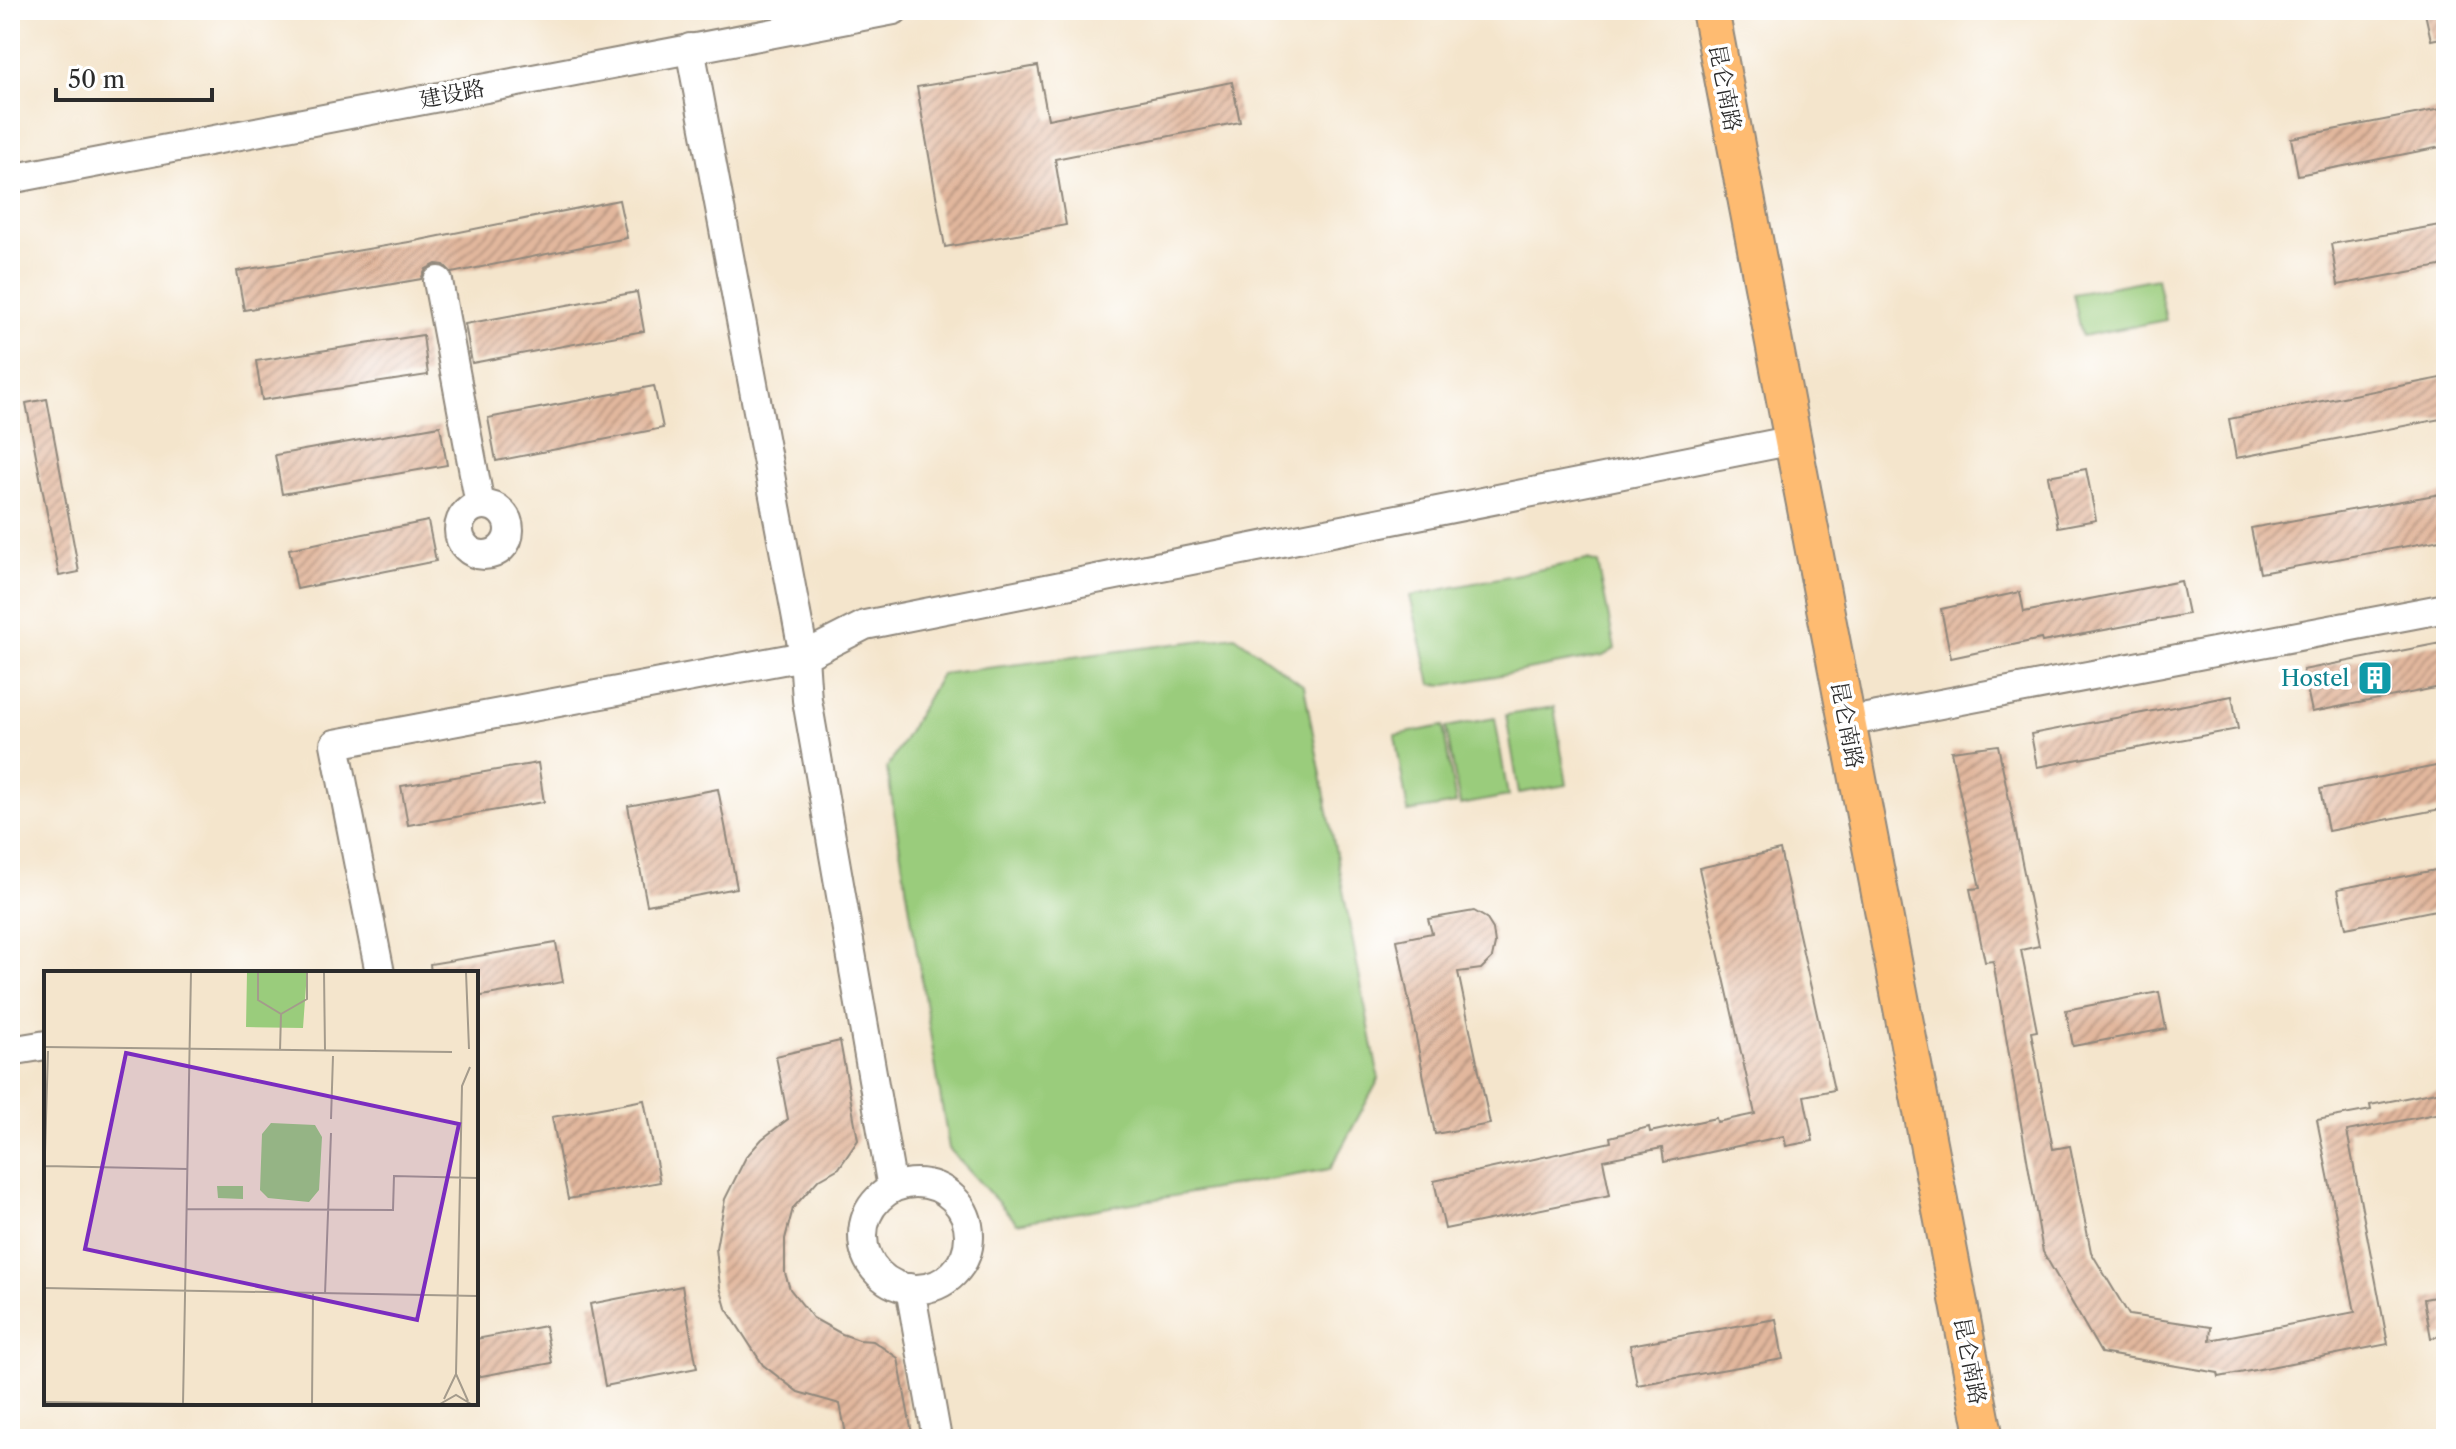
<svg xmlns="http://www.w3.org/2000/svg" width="2456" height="1449" viewBox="0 0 2456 1449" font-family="'Libre Caslon Text','Noto Serif SC',serif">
  <defs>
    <pattern id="building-hatch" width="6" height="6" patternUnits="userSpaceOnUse" patternTransform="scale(2)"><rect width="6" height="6" fill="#e2b79d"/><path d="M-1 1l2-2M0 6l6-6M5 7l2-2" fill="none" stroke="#b79580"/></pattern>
  </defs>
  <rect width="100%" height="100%" fill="#fff"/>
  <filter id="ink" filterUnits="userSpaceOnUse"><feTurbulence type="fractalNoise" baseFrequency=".0125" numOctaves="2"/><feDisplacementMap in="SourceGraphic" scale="16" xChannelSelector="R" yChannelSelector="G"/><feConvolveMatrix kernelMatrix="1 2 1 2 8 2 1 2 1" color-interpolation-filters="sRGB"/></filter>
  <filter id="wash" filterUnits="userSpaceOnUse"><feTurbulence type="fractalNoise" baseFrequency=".006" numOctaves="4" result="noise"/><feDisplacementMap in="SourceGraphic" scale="32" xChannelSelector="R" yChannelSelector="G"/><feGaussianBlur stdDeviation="1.8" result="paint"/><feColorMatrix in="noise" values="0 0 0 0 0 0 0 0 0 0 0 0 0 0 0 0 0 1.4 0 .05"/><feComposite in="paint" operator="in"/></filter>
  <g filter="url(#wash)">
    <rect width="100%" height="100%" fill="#f4e5cc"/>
    <!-- green -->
    <path fill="#9acc7c" stroke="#627c54" stroke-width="2" d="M2157,278L2166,320L2082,336L2073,294Z
      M1587,560L1598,563L1615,649L1603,656L1447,685L1431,684L1410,596Z
      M1235,636L1304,686L1379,1079L1330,1169L1017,1223L949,1149L887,769L941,674Z
      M1554,707L1567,785L1519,793L1506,715Z
      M1495,718L1508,796L1460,805L1446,727Z
      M1443,726L1456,804L1408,812L1395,735Z"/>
    <g id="blocks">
      <!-- building -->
      <path fill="url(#building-hatch)" d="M2446,10V37L2431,40L2425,13Z
        M1038,66L1048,119L1232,82L1240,122L1055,159L1066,225L945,247L917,87Z
        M2446,108V146L2298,175L2291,138Z
        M619,200L627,238L452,273L444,265L436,264L426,269L421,279L244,310L237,271L415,241Z
        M2446,224V265L2338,285L2331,244Z
        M637,292L644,331L472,363L465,324Z
        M423,335L428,375L262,400L256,361Z
        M2446,377V418L2236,458L2229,419Z
        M654,386L663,428L496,461L488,418Z
        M47,399L79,572L59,576L26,403Z
        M440,426L447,465L282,494L275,455Z
        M2086,469L2096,520L2058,527L2048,476Z
        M2446,493V539L2260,573L2251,528Z
        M428,521L436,561L297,589L289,549Z
        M2181,581L2188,614L2042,642L2041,639L1951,658L1941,609L2020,592L2024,612Z
        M2446,642V686L2312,712L2303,670Z
        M2232,696L2238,729L2037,767L2031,734Z
        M1998,745L2039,946L2021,950L2037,1031L2031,1032L2053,1149L2070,1146L2091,1252L2129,1315L2211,1327L2210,1340L2355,1312L2317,1120L2371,1110L2370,1105L2446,1090V1112L2347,1131L2388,1344L2219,1377L2218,1373L2101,1353L2043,1252L1993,961L1985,962L1970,889L1980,888L1951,751Z
        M538,763L544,802L408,825L401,786Z
        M2446,764V808L2328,831L2320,789Z
        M718,789L737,888L647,905L628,806Z
        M1780,850L1834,1090L1804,1096L1813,1141L1786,1146L1784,1136L1664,1162L1662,1148L1603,1160L1610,1195L1445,1229L1434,1181L1611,1142L1610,1137L1649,1127L1650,1132L1716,1118L1717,1122L1755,1114L1699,868Z
        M2446,868V908L2346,928L2338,889Z
        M1474,911L1486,918L1493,929L1495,944L1492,958L1481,969L1458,972L1490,1124L1435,1134L1397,940L1432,933L1428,919Z
        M556,943L563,982L476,997V973H431L430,964Z
        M2159,992L2166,1029L2073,1046L2066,1010Z
        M840,1041L858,1140L839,1168L818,1180L793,1208L785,1239V1273L790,1289L813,1318L842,1334L859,1340L873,1341L898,1358L913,1439H847L840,1404L798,1392L763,1365L726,1308L720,1287L716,1248L725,1199L746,1157L762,1139L788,1119L776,1056Z
        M644,1100L660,1182L568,1199L552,1117Z
        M682,1286L697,1368L605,1386L590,1304Z
        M2446,1295V1335L2431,1338L2424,1299Z
        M1776,1319L1783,1359L1637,1385L1630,1345Z
        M545,1326L552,1363L476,1377V1339Z"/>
    </g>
  </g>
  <g filter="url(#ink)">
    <use href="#blocks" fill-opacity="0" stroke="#90887c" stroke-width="2"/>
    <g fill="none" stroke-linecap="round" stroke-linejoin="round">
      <defs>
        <path id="minor" d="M690,48L804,656L807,700L892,1188
          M10,179L894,10
          M438,281L480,505
          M459 530a25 25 0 1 1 50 0a25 25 0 1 1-50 0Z
          M1846,722L2446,608
          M380,973L335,744L804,656L865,625L1794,440
          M10,1051L46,1045
          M863 1236a53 53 0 1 1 106 0a53 53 0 1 1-106 0Z
          M910,1288L937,1439"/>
        <path id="major" d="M1710,10L1985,1439"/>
      </defs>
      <!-- minor casing -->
      <use href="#minor" stroke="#90887c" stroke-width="32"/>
      <!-- major casing -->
      <use href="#major" stroke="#90887c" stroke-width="40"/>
      <!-- minor -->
      <use href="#minor" stroke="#fff" stroke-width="28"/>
      <!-- major -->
      <use href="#major" stroke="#febb71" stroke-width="36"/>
    </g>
  </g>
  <!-- icons -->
  <defs>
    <symbol id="building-square" viewBox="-11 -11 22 22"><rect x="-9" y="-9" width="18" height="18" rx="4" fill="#0f9aa8" stroke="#fff"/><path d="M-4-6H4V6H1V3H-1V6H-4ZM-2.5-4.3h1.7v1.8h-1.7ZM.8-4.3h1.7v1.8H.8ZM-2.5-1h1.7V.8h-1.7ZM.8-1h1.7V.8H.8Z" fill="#fff"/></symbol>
  </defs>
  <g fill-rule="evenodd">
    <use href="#building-square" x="2355" y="658" width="40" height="40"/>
  </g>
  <g text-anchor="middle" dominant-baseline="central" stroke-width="7" stroke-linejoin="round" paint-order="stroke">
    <!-- street labels -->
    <g font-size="22" fill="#2b2b2b" stroke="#fff">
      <text transform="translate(1725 88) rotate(79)">昆仑南路</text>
      <text transform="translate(452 94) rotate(-11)">建设路</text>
      <text transform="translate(1847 725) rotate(79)">昆仑南路</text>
      <text transform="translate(1970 1361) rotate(79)">昆仑南路</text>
    </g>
    <!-- culture labels -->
    <g font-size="22" fill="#0d838f" stroke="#fff" text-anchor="end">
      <text x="2349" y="678">Hostel</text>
    </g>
  </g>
  <!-- overview -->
  <g transform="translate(44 971)">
    <rect width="434" height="434" fill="#f4e5cc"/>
    <path d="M203,1H263L259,57L202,56ZM227,152L271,154L278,166L275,219L265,231L224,227L216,219L218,163ZM173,215H199V228L174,227Z" fill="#9acc7c"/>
    <path fill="none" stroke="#a49b8c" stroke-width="2" d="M214,1V29L237,43L236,80M280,1L281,79M422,1L425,78M237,43L263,28V1M0,76L408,81M287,148L289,85M1,195L144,198M0,215L4,80M143,238L349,239L350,205L434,207M0,317L434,325M281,323L287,162M412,403L424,430M400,428L412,403L418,115L426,96M0,431L153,433M139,433L147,1M268,433L269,322M396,433L412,424L427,433"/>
    <path fill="#7b2cbf" fill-opacity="0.15" stroke="#7b2cbf" stroke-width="4" d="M82,82L415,153L373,349L41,278Z"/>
    <rect width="434" height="434" fill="none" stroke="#2b2b2b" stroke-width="4"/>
  </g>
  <!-- margin -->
  <rect width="2456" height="1449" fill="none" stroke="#fff" stroke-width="40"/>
  <!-- scale -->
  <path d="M56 88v12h156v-12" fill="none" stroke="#2b2b2b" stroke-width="4"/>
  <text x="68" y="88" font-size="24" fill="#2b2b2b" stroke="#ffffff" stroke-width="6" paint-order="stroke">50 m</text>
</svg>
